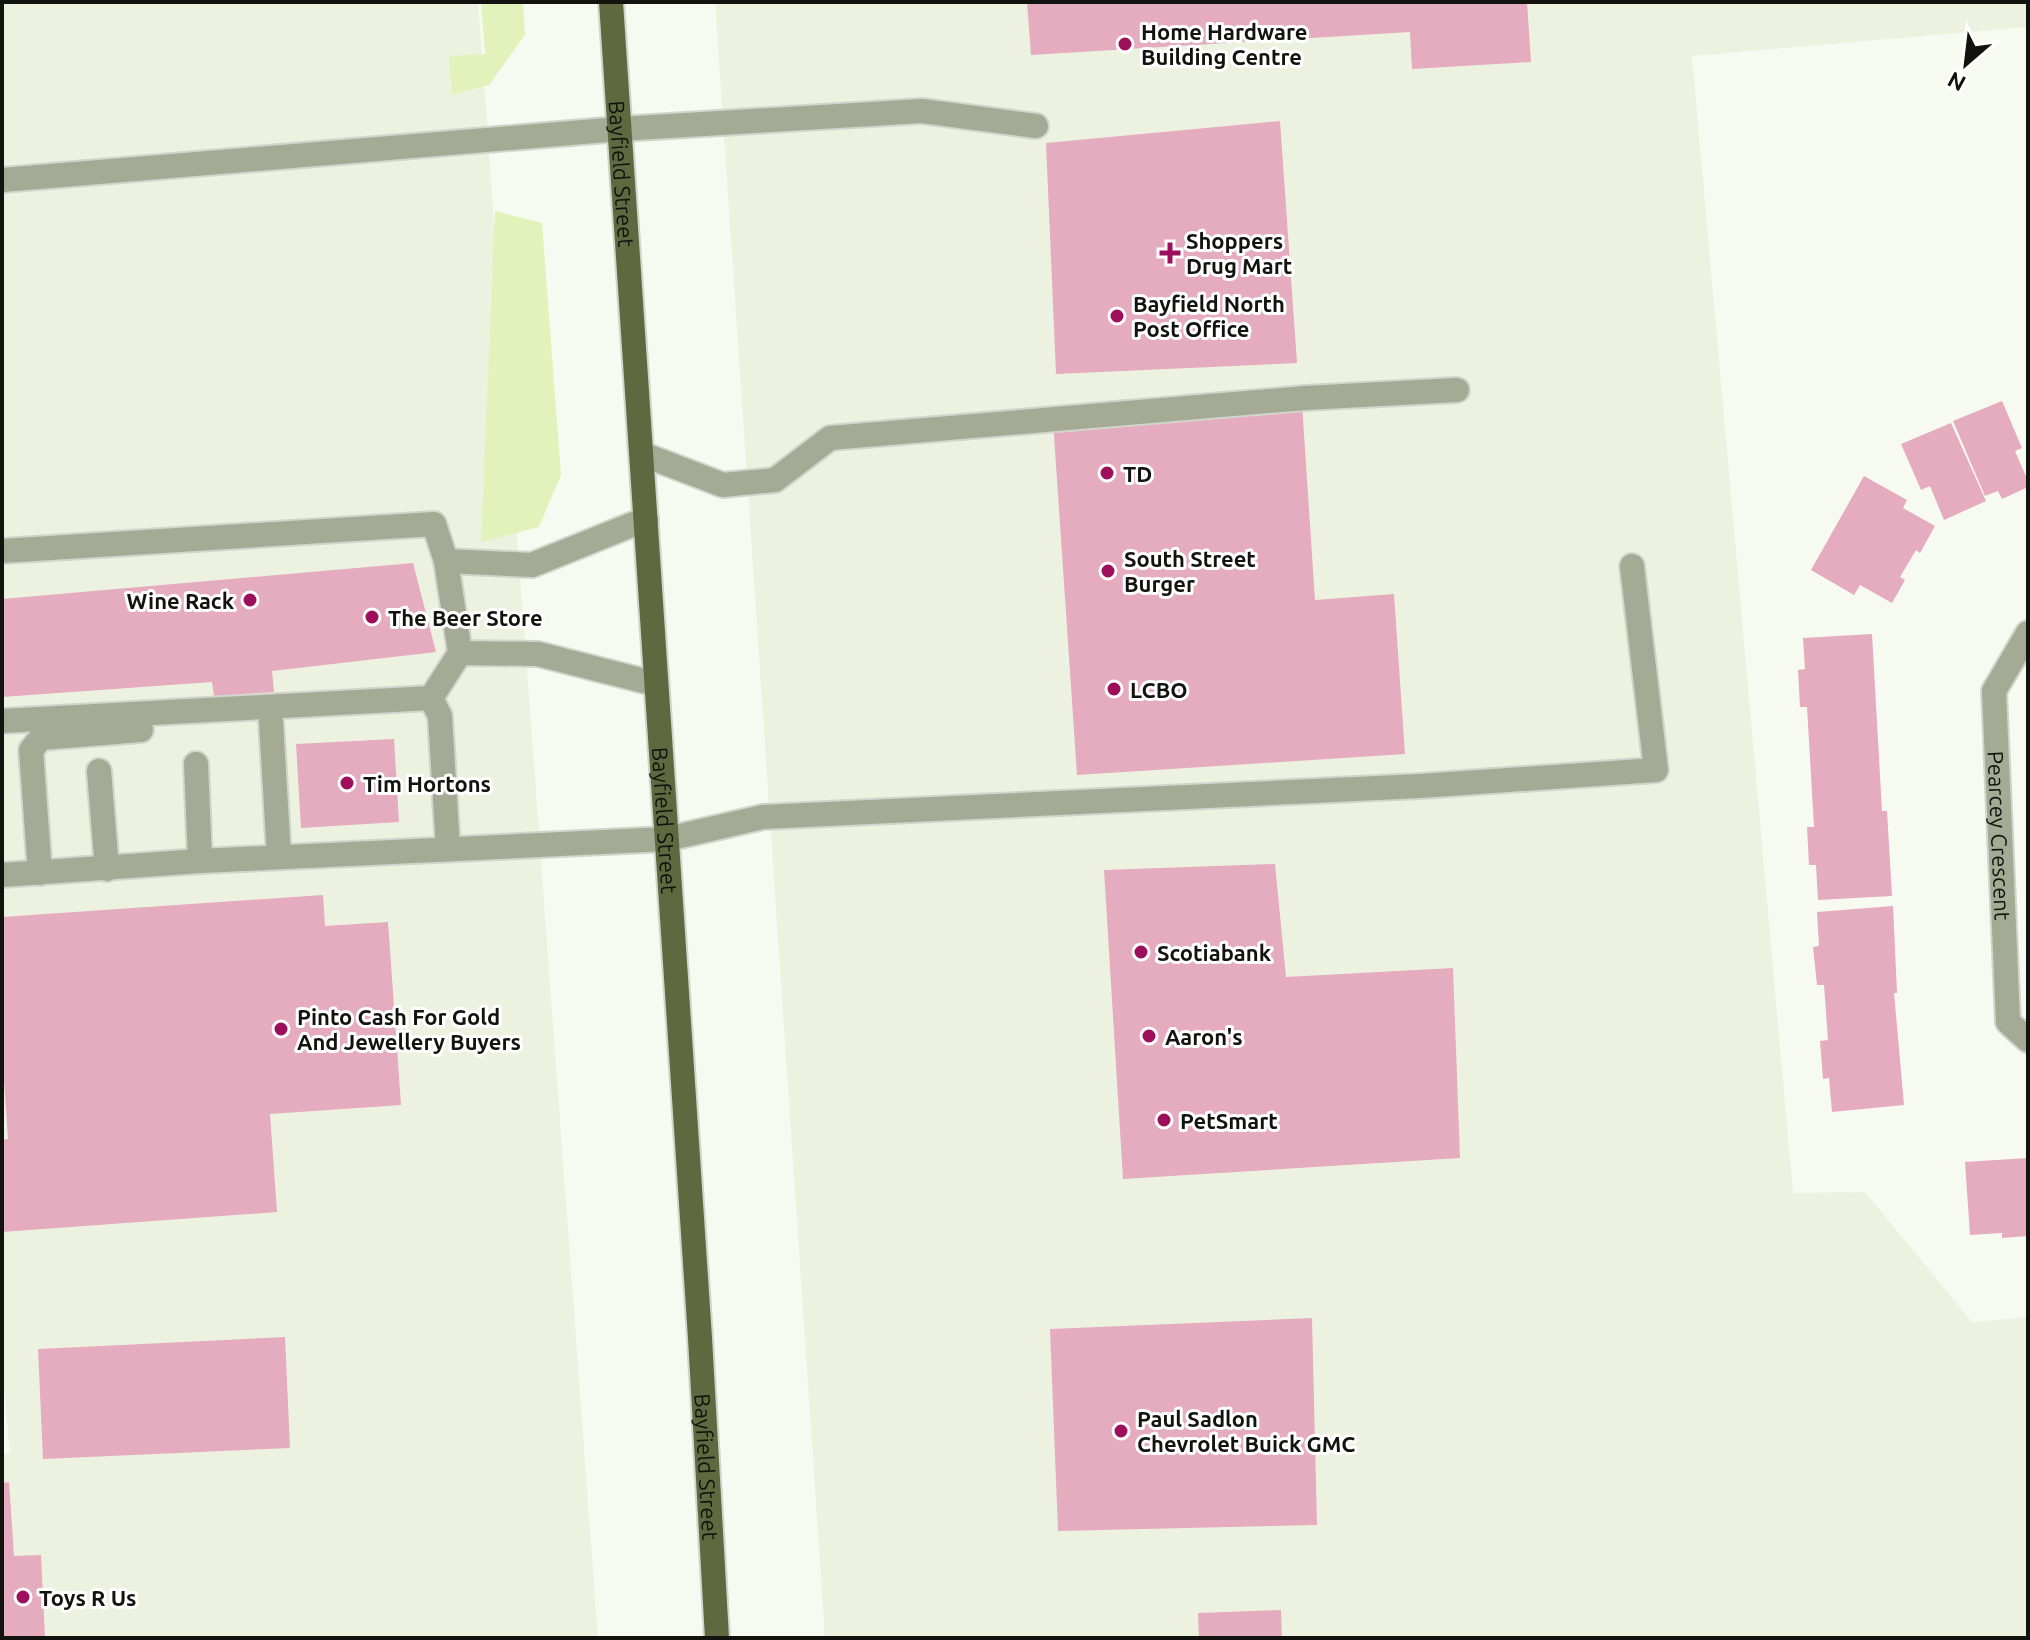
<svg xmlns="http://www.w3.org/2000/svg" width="2030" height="1640" viewBox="0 0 2030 1640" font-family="Ubuntu,sans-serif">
  <rect width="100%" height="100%" fill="#f7faf0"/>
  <!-- built -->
  <path fill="#edf2e0" d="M2,2H478L598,1638H2V1454L10,1453L2,1371Z
    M715,2H2028V27L1692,56L1793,1193L1865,1192L1972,1322L2028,1317V1638H825Z"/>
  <!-- green -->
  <path fill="#e3f1bb" d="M481,2H523L525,35L489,85L452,95L449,56L485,54Z
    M495,211L542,223L561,475L539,527L481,542Z"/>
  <!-- building -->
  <path fill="#e5abbf" d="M1027,2H1527L1531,62L1412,69L1410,32L1031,55Z
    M1280,121L1297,363L1056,374L1046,143Z
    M2002,401L2022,448L2015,451L2028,481V487L2002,499L1998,491L1985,496L1953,421Z
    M1302,404L1315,600L1394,594L1405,754L1077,775L1053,421Z
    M1951,423L1986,501L1944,520L1930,486L1921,490L1901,444Z
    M1864,476L1907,500L1903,508L1935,526L1920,553L1916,550L1900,577L1905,580L1892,603L1860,585L1854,595L1811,570Z
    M413,563L436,652L272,671L274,692L214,696L212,682L2,697V599Z
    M1872,634L1882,811H1887L1892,896L1818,900L1816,865H1809L1807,827H1814L1807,707H1800L1798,670L1805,669L1803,638Z
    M394,739L399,822L301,828L296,744Z
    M1275,864L1286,977L1453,968L1460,1158L1123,1179L1104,870Z
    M323,895L325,926L388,922L401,1105L270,1114L277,1212L2,1232V1140L8,1139L2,1051V917Z
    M1893,906L1897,993H1894L1904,1105L1832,1112L1829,1078L1823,1079L1820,1041L1828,1040L1824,985H1817L1813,947L1819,946L1817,912Z
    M2028,1158V1236L2002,1238V1233L1970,1235L1965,1162Z
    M1312,1318L1317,1525L1058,1531L1050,1329Z
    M285,1337L290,1448L43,1459L38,1349Z
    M9,1482L14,1556L41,1555L45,1638H2V1483Z
    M1281,1610L1282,1638H1199L1198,1613Z"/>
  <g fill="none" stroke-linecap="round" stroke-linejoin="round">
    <defs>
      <g id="minor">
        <path d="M2,180L619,129L922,111L1036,126"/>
        <path d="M642,454L723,485L775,480L830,438L1305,398L1457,390"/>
        <path d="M2,551L434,524L446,561L460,653L431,698L2,721"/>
        <path d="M446,561L532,565L646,519"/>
        <path id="s1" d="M2028,633L1994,691L2008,1022L2028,1040"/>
        <path d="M460,653L538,654L656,684"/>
        <path d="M431,698L440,716L448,849"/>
        <path d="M271,721L279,857"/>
        <path d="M196,764L200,861"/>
        <path d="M99,771L107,869"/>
        <path d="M40,873L31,750L41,738L141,730"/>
        <path d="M2,875L200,861L667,839L763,817L1420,786L1656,770L1632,566"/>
      </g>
      <g id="major">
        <path id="s2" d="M611,2L700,1338L717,1638"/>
      </g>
    </defs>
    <!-- minor casing -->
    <use href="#minor" stroke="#d2d5cc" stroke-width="28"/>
    <!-- major casing -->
    <use href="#major" stroke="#d2d5cc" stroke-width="28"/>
    <!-- minor -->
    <use href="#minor" stroke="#a4aa94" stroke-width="24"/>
    <!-- major -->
    <use href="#major" stroke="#5f6940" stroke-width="24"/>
  </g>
  <!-- markers -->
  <g fill="#9d0e5b" stroke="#fff" stroke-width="3">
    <circle cx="1125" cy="44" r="8"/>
    <path d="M1166 241h8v8h8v8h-8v8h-8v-8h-8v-8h8z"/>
    <circle cx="1117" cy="316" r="8"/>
    <circle cx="1107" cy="473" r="8"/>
    <circle cx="1108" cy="571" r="8"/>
    <circle cx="250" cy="600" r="8"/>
    <circle cx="372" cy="617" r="8"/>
    <circle cx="1114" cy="689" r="8"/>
    <circle cx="347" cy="783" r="8"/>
    <circle cx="1141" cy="952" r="8"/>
    <circle cx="281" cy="1029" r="8"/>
    <circle cx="1149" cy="1036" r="8"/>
    <circle cx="1164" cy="1120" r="8"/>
    <circle cx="1121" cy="1431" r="8"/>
    <circle cx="23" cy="1597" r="8"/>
  </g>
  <g text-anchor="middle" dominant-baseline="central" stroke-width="6" stroke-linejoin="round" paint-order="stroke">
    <!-- poi labels -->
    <g font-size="22" font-weight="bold" fill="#12130f" stroke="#fff" text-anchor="start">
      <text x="1141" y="31">Home Hardware<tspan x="1141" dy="25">Building Centre</tspan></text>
      <text x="1186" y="240">Shoppers<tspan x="1186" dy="25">Drug Mart</tspan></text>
      <text x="1133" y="303">Bayfield North<tspan x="1133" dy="25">Post Office</tspan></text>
      <text x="1123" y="473">TD</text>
      <text x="1124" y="558">South Street<tspan x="1124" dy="25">Burger</tspan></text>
      <text x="234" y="600" text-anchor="end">Wine Rack</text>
      <text x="388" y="617">The Beer Store</text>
      <text x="1130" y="689">LCBO</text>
      <text x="363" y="783">Tim Hortons</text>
      <text x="1157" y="952">Scotiabank</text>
      <text x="297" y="1016">Pinto Cash For Gold<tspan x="297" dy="25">And Jewellery Buyers</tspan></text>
      <text x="1165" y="1036">Aaron's</text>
      <text x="1180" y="1120">PetSmart</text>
      <text x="1137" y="1418">Paul Sadlon<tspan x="1137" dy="25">Chevrolet Buick GMC</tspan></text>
      <text x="39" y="1597">Toys R Us</text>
    </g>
    <!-- street labels -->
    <g font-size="22" fill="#12130f" stroke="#fff">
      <text stroke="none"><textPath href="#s2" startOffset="172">Bayfield Street</textPath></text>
      <text stroke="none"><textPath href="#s2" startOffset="820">Bayfield Street</textPath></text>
      <text stroke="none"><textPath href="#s1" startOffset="212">Pearcey Crescent</textPath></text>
      <text stroke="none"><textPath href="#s2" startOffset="1468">Bayfield Street</textPath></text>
    </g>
  </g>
  <!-- border -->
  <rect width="2030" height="1640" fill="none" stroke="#12130f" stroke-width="8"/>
  <!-- north arrow -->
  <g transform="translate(1966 64) rotate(208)" stroke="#ffffff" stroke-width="6" paint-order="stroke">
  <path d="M0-6L14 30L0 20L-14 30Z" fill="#12130f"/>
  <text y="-12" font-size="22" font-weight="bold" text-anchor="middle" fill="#12130f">N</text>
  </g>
</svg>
